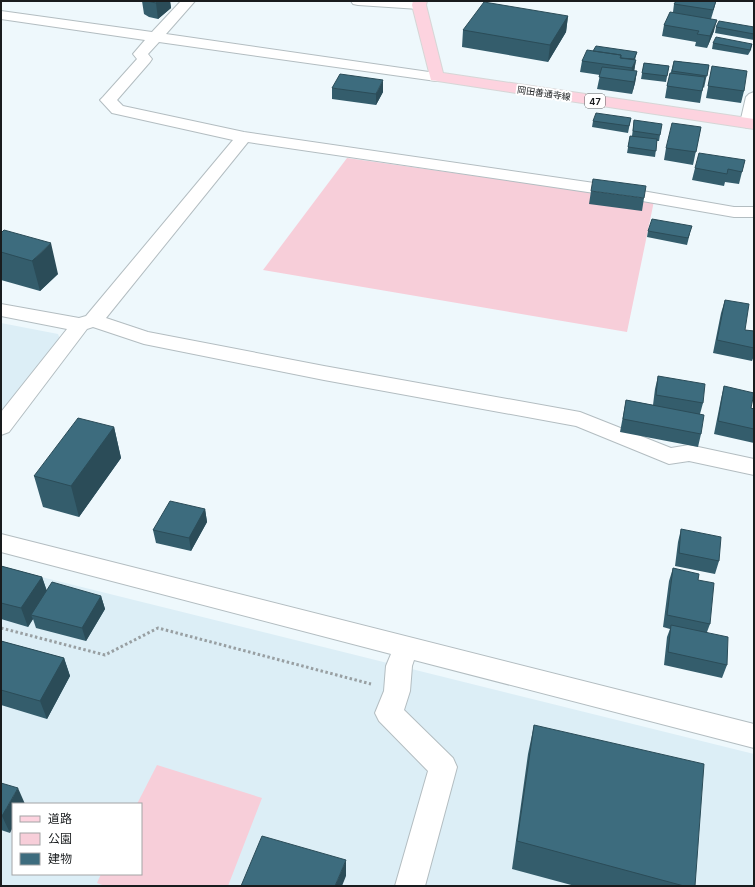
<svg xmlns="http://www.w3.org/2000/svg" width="755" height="887" viewBox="0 0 755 887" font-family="Inter,'Noto Sans JP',sans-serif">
  <rect width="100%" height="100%" fill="#eef8fc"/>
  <!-- built -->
  <path fill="#dceef6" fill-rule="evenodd" d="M1,323L58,334L60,339L1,413Z
    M1,567L754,754V886H1ZM13,804H141V874H13Z"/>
  <!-- green -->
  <path fill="#f7ced9" d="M347,158L654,201L627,332L263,270Z
    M157,765L262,798L228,886H105L97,883L101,874H141V804H137Z"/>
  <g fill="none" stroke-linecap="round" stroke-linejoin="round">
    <defs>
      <path id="minor" d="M181,1H195L166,34L436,73L441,74L443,77L441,80L436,81L159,42L148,54L152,59L150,62L117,100L123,106L244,132L608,185L734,207H754V217H734L608,195L248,142L106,318L148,332L324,366L580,412L671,448L689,445L754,459V475L689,461L669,464L576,426L324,380L144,344L93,327L87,329L9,432L1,435V412L67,329L1,316V304L79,318L86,316L233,140L112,113L100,100L103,97L137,59L133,54L145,40L1,19V11L152,32Z
        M351,1H419L424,2L426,5L424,8L419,9L358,5L353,4Z
        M754,92V126L748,128L742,126L740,123L746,97L749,94Z
        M1,534L754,724V748L414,660L412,666L410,691L404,710L453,758L457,767L425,886H395L428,771L379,721L375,713L384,691L386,666L391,654L1,552Z"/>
      <path id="major" d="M413,1H427L426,5L443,73L754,119V129L431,80L412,5Z"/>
    </defs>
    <!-- minor casing -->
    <use href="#minor" stroke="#b3bdc1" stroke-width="2"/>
    <!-- major casing -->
    <use href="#major" stroke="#d6d6d6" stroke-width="2"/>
    <!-- path -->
    <path stroke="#989fa2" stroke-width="3" stroke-dasharray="2.5 2.5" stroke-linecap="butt" d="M1,628L105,655L158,628L371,684"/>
    <!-- minor -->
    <use href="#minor" fill="#fff" fill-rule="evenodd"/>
    <!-- major -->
    <use href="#major" fill="#fdd3df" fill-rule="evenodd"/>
  </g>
  <!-- wall -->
  <path fill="#345d6c" d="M142,1H170L171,8L158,19L149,17L144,14Z
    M676,1H716L714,9L711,19L714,31L707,48L695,46L696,42L662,36L664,25L673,12L674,4Z
    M568,16L566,32L548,62L462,47L463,30Z
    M716,27H754V40L715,33Z
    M713,43L752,44L751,50L748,55L712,49Z
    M593,51L637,52L635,60H636L634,71H637L635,83L632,94L597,89L600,75L580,72L582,61Z
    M674,61L709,65L704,88L703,87L700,103L665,98L667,86Z
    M644,63L669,66L666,82L641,79Z
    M712,66L744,91L741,103L706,98Z
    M332,88L383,92L376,105L332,99Z
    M631,118L628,133L592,127L593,121Z
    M634,120L660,135L659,141H657L655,157L627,153L630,136H632Z
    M701,127L693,165L664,160L666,148Z
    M745,160L739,184L725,182L724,186L692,180L695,168Z
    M591,191L644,198L642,211L589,204Z
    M648,231L690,233L687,245L647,237Z
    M1,233L58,274L40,291L1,280Z
    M725,300L745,330L754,331V356L752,361L713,353L721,313Z
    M658,376L703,403L700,414L701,434L698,447L620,432L626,400L653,405L655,389Z
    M724,386L751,408L754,409V443L714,434L721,399Z
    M114,427L121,458L79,517L43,507L34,476Z
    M205,509L207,522L191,551L156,543L153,530Z
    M681,529L719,561L715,574L675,566L678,542Z
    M1,566L42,577L47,591L101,596L105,609L86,641L36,628L33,619L28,627L1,619Z
    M673,568L698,580L710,624L707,632L727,665L722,678L664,665L667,637L670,629L663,627L669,581Z
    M1,641L64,658L70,676L47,719L1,705Z
    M534,725L695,886H575L512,869L528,754Z
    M1,783L10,833L1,830Z"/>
  <!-- shaded-wall -->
  <path fill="#2b4c58" d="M158,1H170L171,8L158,19L156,3Z
    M568,16L566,32L548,62L550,45Z
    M717,20L714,31L707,48L710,36Z
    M636,60L634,72L630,80L632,68Z
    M637,71L635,83L632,94L634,82Z
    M383,80V92L376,105V94Z
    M51,243L58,274L40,291L32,261Z
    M114,427L121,458L79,517L71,486Z
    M205,509L207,522L191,551L189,538Z
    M42,577L48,595L31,615L33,619L28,627L21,608Z
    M101,596L105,609L86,641L82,628Z
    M64,658L70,676L47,719L40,701Z
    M18,788L25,804H13V827L10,833L2,816Z
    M346,860V876L342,886H335Z"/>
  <!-- building -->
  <path fill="#3d6c7e" stroke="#2b4c58" d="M147,1H158L156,3Z
    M676,1H716L713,10L674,4Z
    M484,2L568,16L550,45L463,30Z
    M670,12L717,20L710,36L697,34L699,31L664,25Z
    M719,21L754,27V34L716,27Z
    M716,37L752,44L750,50L713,43Z
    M596,46L637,52L634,59L621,58V55L593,51Z
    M587,50L621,55L620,58L636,60L632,68L582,61Z
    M674,61L709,65L707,76L672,71Z
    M644,63L669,66L667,76L642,73Z
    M712,66L747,71L744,91L708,86Z
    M602,67L637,71L634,82L599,77Z
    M670,73L705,77L702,91L667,86Z
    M340,74L383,80L376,94L332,88Z
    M596,113L631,118L629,126L593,121Z
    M634,120L662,124L660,135L633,131Z
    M672,123L701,127L696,152L666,148Z
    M630,136L657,139L656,151L628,147Z
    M699,153L745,160L742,172L728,169L727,174L695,168Z
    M593,179L646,186L644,198L591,191Z
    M652,219L692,226L688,238L648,231Z
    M4,230L51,243L32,261L1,252V233Z
    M725,300L749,304L745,330L754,331V348L717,340Z
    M658,376L705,384L703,403L656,395Z
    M724,386L754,393L751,408L754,409V429L718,421Z
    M626,400L704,415L701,434L623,419Z
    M78,418L114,427L71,486L34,476Z
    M170,501L205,509L189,538L153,530Z
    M681,529L721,537L719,561L679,553Z
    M1,566L42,577L21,608L1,603Z
    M673,568L699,574L698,580L714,583L710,624L667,615Z
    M52,582L101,596L82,628L31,615Z
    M671,625L728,637L727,665L668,652Z
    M1,641L64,658L40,701L1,690Z
    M534,725L704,764L695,886H684L517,841Z
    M1,783L18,788L2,816H1Z
    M262,836L346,860L335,886H241Z"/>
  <g text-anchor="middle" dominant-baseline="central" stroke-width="4" stroke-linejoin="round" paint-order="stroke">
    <!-- far-street labels -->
    <g font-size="9" fill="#191c1e" stroke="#fff">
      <text transform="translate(544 93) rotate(8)">岡田善通寺線</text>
    </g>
    <!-- shield labels -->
    <rect fill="#fff" stroke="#5e6062" stroke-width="1" x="585" y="94" width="20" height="14" rx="3"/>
    <g font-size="9" font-weight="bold" fill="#191c1e">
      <text x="595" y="101">47</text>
    </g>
  </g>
  <!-- border -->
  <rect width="755" height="887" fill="none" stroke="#191c1e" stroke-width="4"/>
  <!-- legend -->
  <rect x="12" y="803" width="130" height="72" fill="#ffffff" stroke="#a3a4a5"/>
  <rect x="20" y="816" width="20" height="6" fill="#fdd3df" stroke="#a3a4a5"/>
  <text x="48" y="823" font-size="12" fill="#191c1e">道路</text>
  <rect x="20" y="833" width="20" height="12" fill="#f7ced9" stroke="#a3a4a5"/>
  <text x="48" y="843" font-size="12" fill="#191c1e">公園</text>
  <rect x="20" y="853" width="20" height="12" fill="#3d6c7e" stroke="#a3a4a5"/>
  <text x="48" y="863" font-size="12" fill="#191c1e">建物</text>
</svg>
